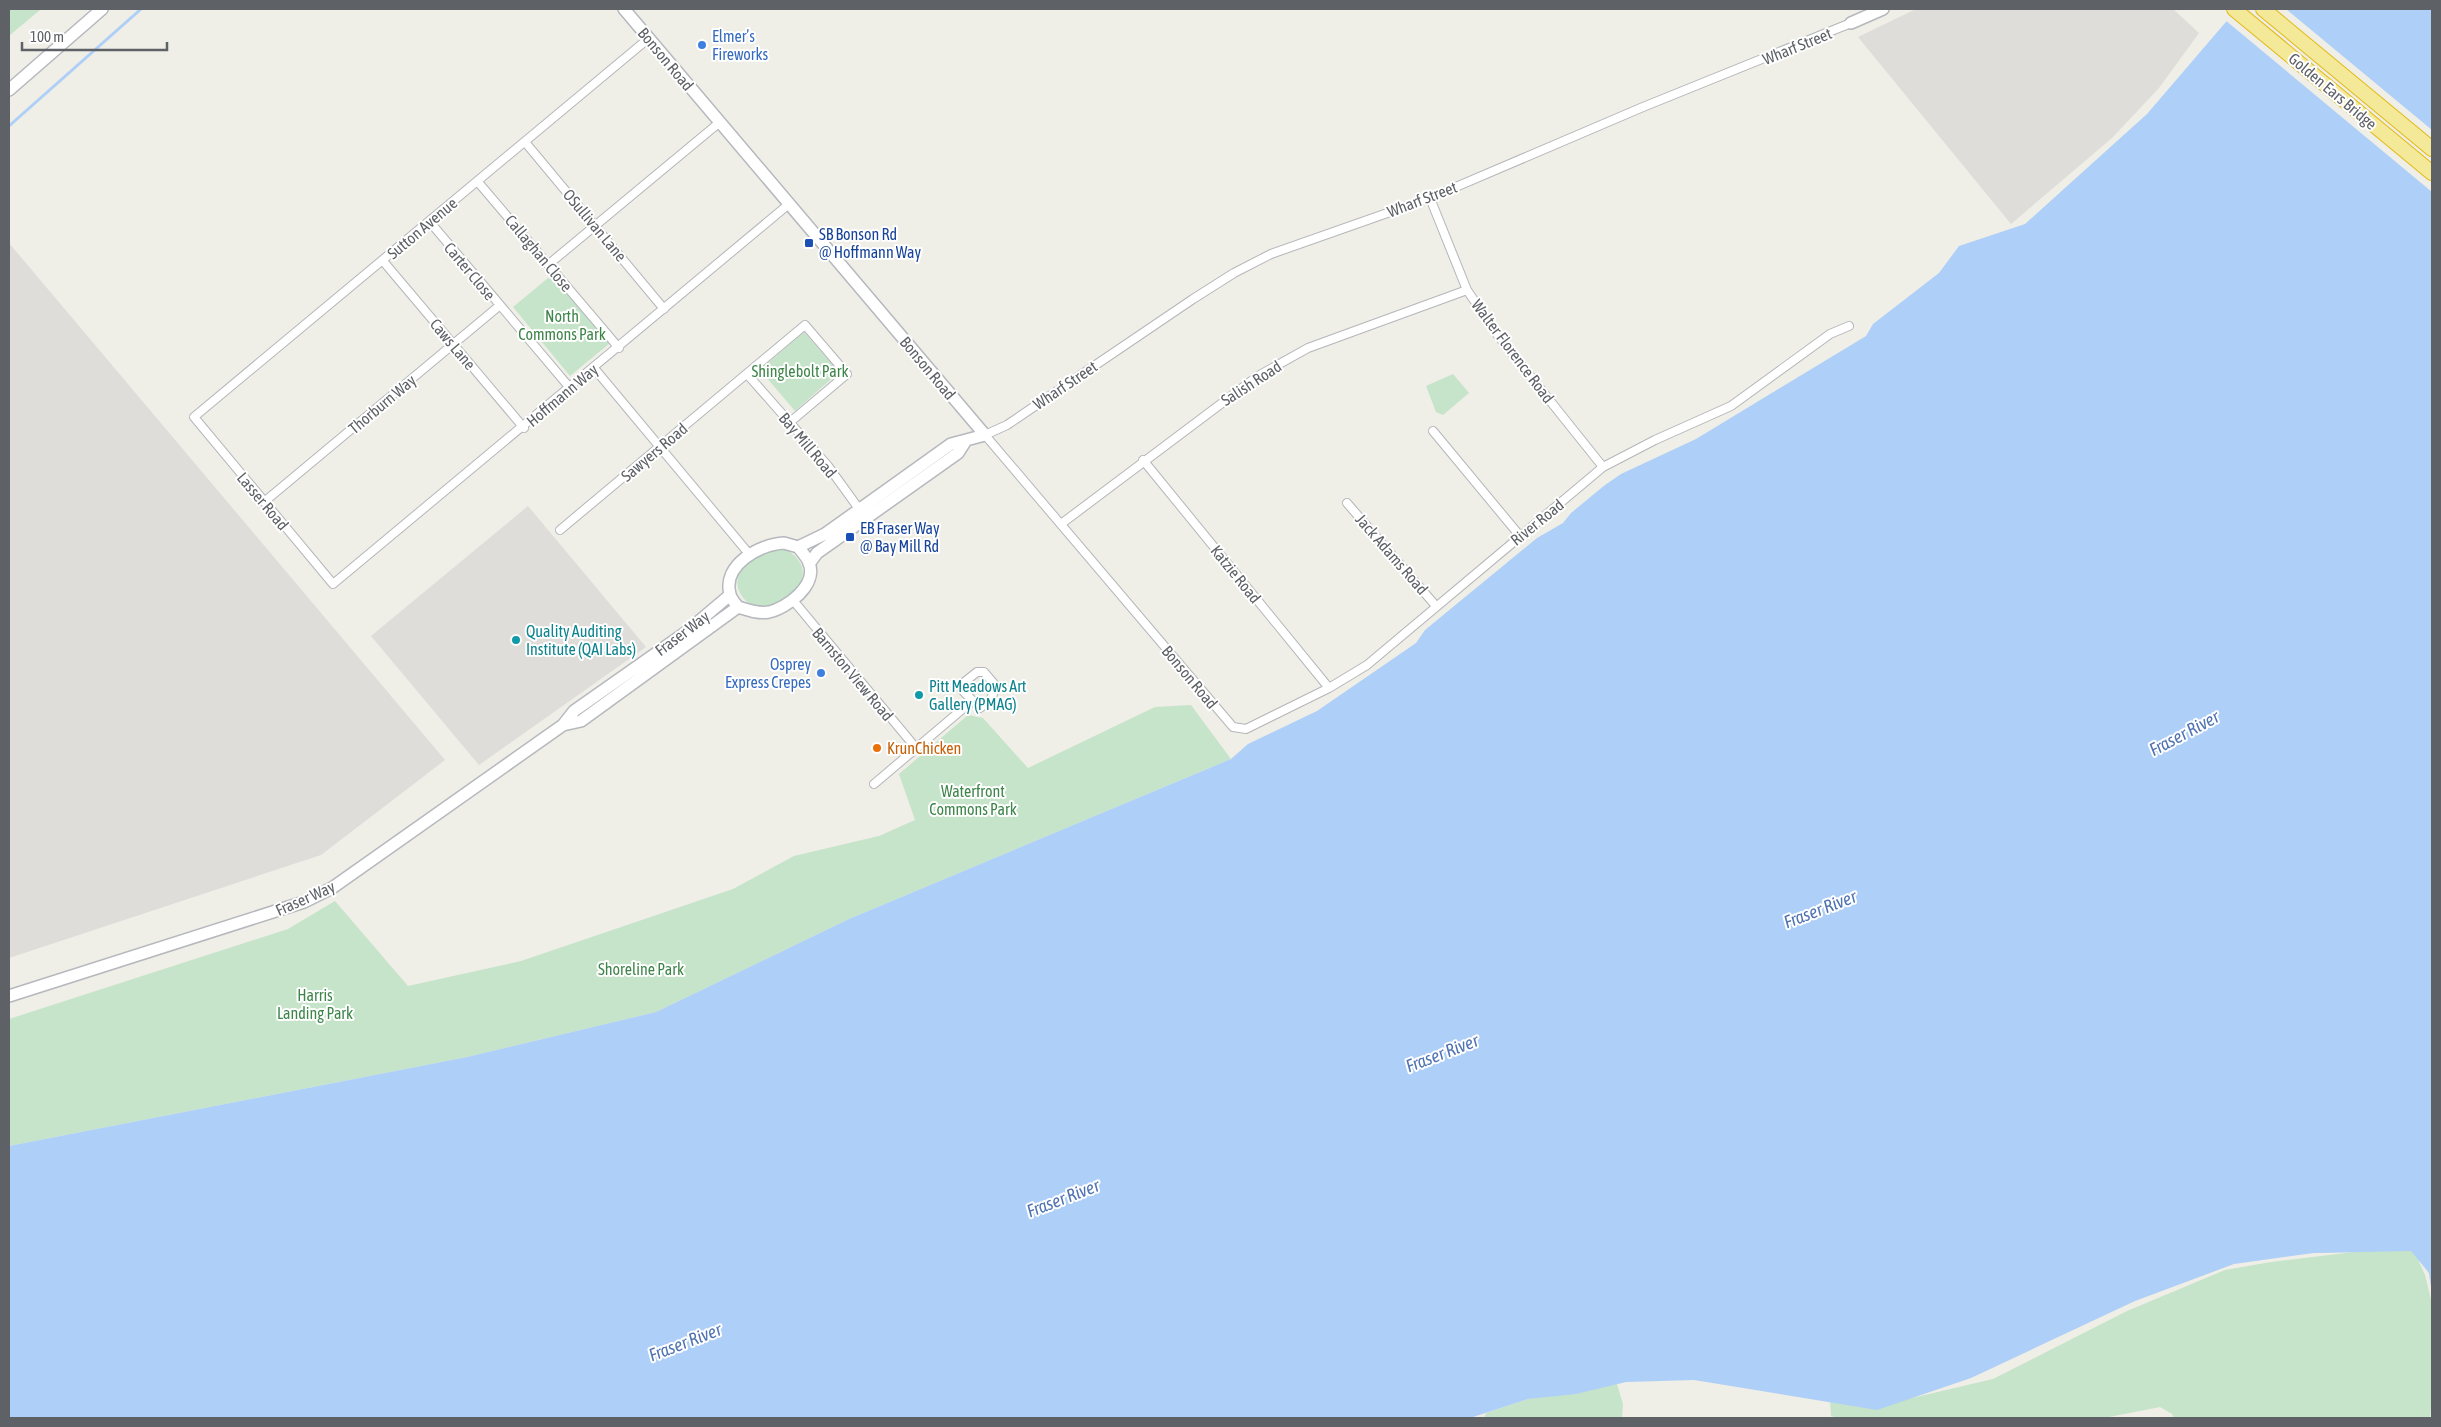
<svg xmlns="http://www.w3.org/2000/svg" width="2441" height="1427" viewBox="0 0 2441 1427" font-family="'Asap Condensed',sans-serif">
  <rect width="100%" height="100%" fill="#efeee7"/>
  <!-- industrial -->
  <path fill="#deddd9" d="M1916,9H2173L2199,33L2159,88L2112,138L2011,224L1858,37Z
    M9,243L445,760L321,855L9,958Z
    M528,506L646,647L479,765L371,636Z"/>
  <!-- green -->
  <path fill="#c6e4c9" d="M9,9H41L9,36Z
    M553,274L610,343L570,376L513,307Z
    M804,332L839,372L795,411L760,370Z
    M1453,374L1469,393L1443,415L1436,412L1426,386Z
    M784,548C836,578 766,621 746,601C720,574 759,551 784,548Z
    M1191,705L1231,759L849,919L656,1012L467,1057L9,1146V1019L288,929L335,901L408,986L521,961L733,889L794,856L879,836L915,820L899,774L968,715L983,718L1028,768L1155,707Z
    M2415,1142L2432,1293L2429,1273L2416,1255L2425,1275L2432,1304V1397L2430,1418H2174L2172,1414L2160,1407L2104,1418H1838L1831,1416L1830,1400L1908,1399L1993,1379L2127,1311L2225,1270L2271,1262L2354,1252L2314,1253Z
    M1617,1384L1623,1404L1622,1418H1484L1486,1413L1528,1399Z"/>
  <!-- water -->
  <path fill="#aecff8" d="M2237,9H2432V1293L2429,1273L2411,1251L2314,1253L2234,1264L2135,1301L1971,1378L1877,1410L1694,1380L1626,1382L1576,1394L1528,1399L1470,1418H9V1146L467,1057L656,1012L849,919L1231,759L1248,744L1317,711L1416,643L1425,630L1537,538L1563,523L1571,513L1605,485L1621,474L1696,439L1866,336L1873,324L1939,273L1959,246L2025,224L2147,114Z"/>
  <!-- pier -->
  <path fill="#efeee7" d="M2234,9H2286L2432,130V192L2225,20Z"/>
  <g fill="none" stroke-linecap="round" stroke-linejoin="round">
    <!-- stream -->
    <path stroke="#aecff8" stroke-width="3" d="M9,126L141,9"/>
    <defs>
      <path id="street" d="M649,38L194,417L333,584L789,204
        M525,142L664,309
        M478,182L619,348
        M1430,198L1467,290L1499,337L1603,467
        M430,222L570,388
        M383,261L524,428
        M549,264L720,122
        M1849,326L1830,334L1731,406L1655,440L1603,467L1367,665L1329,688L1246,729L1233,727L985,435L1007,425L1193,299L1234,273L1271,254L1430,198L1643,107L1851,23
        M594,368L750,555
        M747,374L828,466L862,513
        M1433,431L1520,536
        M1143,460L1329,688
        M264,502L499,306
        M1347,503L1436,606
        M1061,524L1258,376L1308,348L1467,290
        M560,530L805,325L847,374L789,423
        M792,599L916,748
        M977,672H984L996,686L991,699L980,708L962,690V684Z
        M874,784L972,701"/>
      <path id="secondary" d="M624,9L985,435L951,444L825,534L798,547
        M1851,23L1883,9
        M9,90L102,9
        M784,543L798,547C802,552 807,557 809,563C818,585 787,608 769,612C758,614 748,610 738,607C735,603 731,599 730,594C722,565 760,544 784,543Z
        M809,564L817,553L958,453L965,442
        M563,725L581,721L738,607
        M9,996L304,902L332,888L563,725L574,711L685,633L730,595"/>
      <path id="highway" d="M2234,9L2432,173
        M2263,9L2432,149"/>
    </defs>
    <!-- street casing -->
    <use href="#street" stroke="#b4b6ba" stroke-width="10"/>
    <!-- secondary casing -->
    <use href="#secondary" stroke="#b5b8bd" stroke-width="14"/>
    <!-- highway casing -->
    <use href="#highway" stroke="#e2ba14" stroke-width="16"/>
    <!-- street -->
    <use href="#street" stroke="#fff" stroke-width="8"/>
    <!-- secondary -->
    <use href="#secondary" stroke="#fff" stroke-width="11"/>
    <!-- highway -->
    <use href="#highway" stroke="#f4e899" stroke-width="14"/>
  </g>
  <!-- markers -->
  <g fill="#3f7fe0" stroke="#fff" stroke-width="2">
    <circle cx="702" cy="45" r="5"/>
    <circle cx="821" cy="673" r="5"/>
  </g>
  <g fill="#1a4fb4" stroke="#fff" stroke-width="2">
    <rect x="804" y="238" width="10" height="10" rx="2.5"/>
    <rect x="845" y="532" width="10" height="10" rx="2.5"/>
  </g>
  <g fill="#0f9aa8" stroke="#fff" stroke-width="2">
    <circle cx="516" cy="640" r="5"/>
    <circle cx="919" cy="695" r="5"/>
  </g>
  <circle fill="#e8710a" stroke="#fff" stroke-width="2" cx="877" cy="748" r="5"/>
  <g text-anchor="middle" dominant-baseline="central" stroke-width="4" stroke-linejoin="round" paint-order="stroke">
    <!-- shop labels -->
    <g font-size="16" fill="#366cbe" stroke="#fff" text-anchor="start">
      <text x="712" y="36">Elmer’s<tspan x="712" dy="18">Fireworks</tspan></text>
      <text x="811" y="664" text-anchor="end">Osprey<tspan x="811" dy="18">Express Crepes</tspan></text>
    </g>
    <!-- street labels -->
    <g font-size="16" fill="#5e6166" stroke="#fff">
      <text transform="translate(1797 46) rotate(-22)">Wharf Street</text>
      <text transform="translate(666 59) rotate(50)">Bonson Road</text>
      <text transform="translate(2333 91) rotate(40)">Golden Ears Bridge</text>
      <text transform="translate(1422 199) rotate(-21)">Wharf Street</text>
      <text transform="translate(595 225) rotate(50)">OSullivan Lane</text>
      <text transform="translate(422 228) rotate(-40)">Sutton Avenue</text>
      <text transform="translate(539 253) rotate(50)">Callaghan Close</text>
      <text transform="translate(470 271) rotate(50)">Carter Close</text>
      <text transform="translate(453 344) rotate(50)">Caws Lane</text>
      <text transform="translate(1513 351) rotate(53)">Walter Florence Road</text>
      <text transform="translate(928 368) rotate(50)">Bonson Road</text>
      <text transform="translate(1251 383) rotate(-33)">Salish Road</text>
      <text transform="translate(1065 385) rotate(-34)">Wharf Street</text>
      <text transform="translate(562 395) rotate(-40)">Hoffmann Way</text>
      <text transform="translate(382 404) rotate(-40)">Thorburn Way</text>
      <text transform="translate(808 445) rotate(50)">Bay Mill Road</text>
      <text transform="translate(654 452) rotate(-40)">Sawyers Road</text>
      <text transform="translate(263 501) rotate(50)">Lasser Road</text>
      <text transform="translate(1537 522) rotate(-39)">River Road</text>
      <text transform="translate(1392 554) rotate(49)">Jack Adams Road</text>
      <text transform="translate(1236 574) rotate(51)">Katzie Road</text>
      <text transform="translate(682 633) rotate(-37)">Fraser Way</text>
      <text transform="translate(853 674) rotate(50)">Barnston View Road</text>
      <text transform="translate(1190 677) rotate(50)">Bonson Road</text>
      <text transform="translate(305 898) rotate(-24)">Fraser Way</text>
    </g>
    <!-- transit labels -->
    <g font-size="16" fill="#164399" stroke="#fff" text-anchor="start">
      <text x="819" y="234">SB Bonson Rd<tspan x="819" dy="18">@ Hoffmann Way</tspan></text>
      <text x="860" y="528">EB Fraser Way<tspan x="860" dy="18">@ Bay Mill Rd</tspan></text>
    </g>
    <!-- park labels -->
    <g font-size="16" fill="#3e854a" stroke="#fff">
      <text x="562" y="316">North<tspan x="562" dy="18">Commons Park</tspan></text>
      <text x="800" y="371">Shinglebolt Park</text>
      <text x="973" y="791">Waterfront<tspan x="973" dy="18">Commons Park</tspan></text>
      <text x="641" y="969">Shoreline Park</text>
      <text x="315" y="995">Harris<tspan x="315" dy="18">Landing Park</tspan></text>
    </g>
    <!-- culture labels -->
    <g font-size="16" fill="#0d838f" stroke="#fff" text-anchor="start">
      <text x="526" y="631">Quality Auditing<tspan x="526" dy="18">Institute (QAI Labs)</tspan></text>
      <text x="929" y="686">Pitt Meadows Art<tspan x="929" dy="18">Gallery (PMAG)</tspan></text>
    </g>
    <!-- food labels -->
    <g font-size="16" fill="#c56008" stroke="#fff" text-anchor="start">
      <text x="887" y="748">KrunChicken</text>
    </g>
    <!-- water labels -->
    <g font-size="18" font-style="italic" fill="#4f73b2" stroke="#fff">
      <text transform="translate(2184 733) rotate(-28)">Fraser River</text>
      <text transform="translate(1820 909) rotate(-21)">Fraser River</text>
      <text transform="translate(1442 1053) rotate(-21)">Fraser River</text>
      <text transform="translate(1063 1198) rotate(-21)">Fraser River</text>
      <text transform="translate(685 1342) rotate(-21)">Fraser River</text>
    </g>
  </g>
  <!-- border -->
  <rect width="2441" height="1427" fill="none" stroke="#5e6166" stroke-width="20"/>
  <!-- scale -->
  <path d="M22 42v8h145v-8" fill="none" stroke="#5e6166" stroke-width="2.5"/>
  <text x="30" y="42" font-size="15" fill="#5e6166" stroke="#ffffff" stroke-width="4" paint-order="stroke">100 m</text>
</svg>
